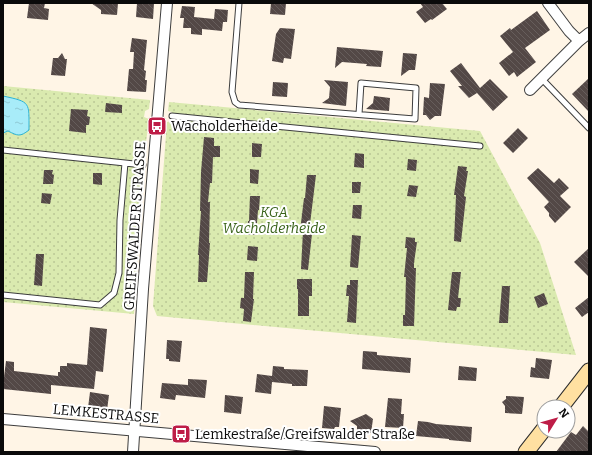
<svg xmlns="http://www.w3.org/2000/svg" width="592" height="455" viewBox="0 0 592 455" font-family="Bitter,serif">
  <defs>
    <pattern id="grass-dots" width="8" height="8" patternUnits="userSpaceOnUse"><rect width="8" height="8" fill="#daeaaf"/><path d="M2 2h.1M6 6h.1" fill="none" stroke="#bac795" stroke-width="1.8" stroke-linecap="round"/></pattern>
    <pattern id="water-ripples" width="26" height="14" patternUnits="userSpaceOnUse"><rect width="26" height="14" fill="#a8ecf9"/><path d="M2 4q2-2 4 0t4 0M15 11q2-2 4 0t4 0" fill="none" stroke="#8fc9d4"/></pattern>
    <pattern id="building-back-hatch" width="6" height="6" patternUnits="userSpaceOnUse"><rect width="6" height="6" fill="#534846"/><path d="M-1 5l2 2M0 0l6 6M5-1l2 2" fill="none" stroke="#675e5c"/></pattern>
  </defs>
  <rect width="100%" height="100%" fill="#fff5e6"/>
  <!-- grass -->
  <path fill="url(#grass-dots)" d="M3,86L150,100L149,109L145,111L144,117L149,119L143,165L134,314L3,302V133L8,131L29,130C30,102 31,102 3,96Z
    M169,102L480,131L540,243L576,355L157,316L153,306L167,122L172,121V112L168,111Z"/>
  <!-- water -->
  <path fill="url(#water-ripples)" stroke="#2cb4d3" d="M3,96C31,102 29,102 29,130C20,137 18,136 8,131L3,133Z"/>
  <!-- building -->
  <path fill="url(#building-back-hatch)" d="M29,3H45L44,8L49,9L48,20L27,18Z
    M91,3H118L117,15L101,14V10Z
    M137,3H154L153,19L136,17Z
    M271,3H286L285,15L270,14Z
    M420,3H442L447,9L432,20L431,19L425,23L416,12L423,7Z
    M182,6L195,7L194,17L214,19L215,9L228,10L227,22H223L222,31L202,29V35L191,34V28H183L184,18H180Z
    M537,11L550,30L525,48L536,62L517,77L514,72L509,76L499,63L513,52L500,36L510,28L511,30Z
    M280,28L295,29L291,59L284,58L283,63L272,61L276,34Z
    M132,38L147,40L144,70L146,71L145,80H147L146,92L127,91L129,69H133L134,52H130Z
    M337,47L383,51L381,67L366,66L367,64L342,62L335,68Z
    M62,53L65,59H67L65,76L51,75L53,58H58Z
    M403,53L417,54L415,70H409L401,76Z
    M461,63L480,88L490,79L508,97L493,111L477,93L469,98L458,86H462L450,71Z
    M589,78V112L572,94Z
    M324,80L348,82L346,106L322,103L329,98L330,87Z
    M273,82L288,83L287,97L272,96Z
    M430,83L445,84L441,116H435L430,120L426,115H423L424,97L429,98Z
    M374,96L390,98L389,111L366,109L373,103Z
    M106,103L122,105V113L105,112Z
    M71,109L88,110L87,116L90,117L89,125H86V133L69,131Z
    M518,128L528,138L513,153L503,143Z
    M204,137L214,138V146H220V157H213L212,183H210L208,202H210L209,243H210L207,282H198L199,255H198L201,211H200L201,172Z
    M252,143L262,144L261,157H252Z
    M355,153L364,154V168L354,167Z
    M408,159L417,160L416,171L407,170Z
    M458,166L467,167L466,171H468L464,196L466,197L461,242L454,241L456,195H454Z
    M538,168L554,183L559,178L569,188L560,196L571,207L555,223L549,216V213L544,207L549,202L527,178Z
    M250,169L259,170L258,184L250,183Z
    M44,170H53L52,174L54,175L53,184H43Z
    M93,173H102V185L93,184Z
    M307,175H316L310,224L313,225L308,270L301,269L303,231H300L304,198H305Z
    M352,182H361L360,193H352Z
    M409,185L418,186L416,197L407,196Z
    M42,193L52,194L50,204L41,203Z
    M250,196H260L259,210H258L256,235H247L248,221H249Z
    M353,205H362L361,219L352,218Z
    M352,235L361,236L358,268L350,267Z
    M406,237L415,238V242H417L414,263V268H416L414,326H403V315H405L406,277H404L407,248H405Z
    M248,246L258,247L257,261L247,260Z
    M589,248V277L574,262Z
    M36,254H44L42,286L34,285Z
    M245,272H254L253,299H254L251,322L243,321L244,309L240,308L241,298H244Z
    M452,272H461L458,298H461L460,307H457L456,311L448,310Z
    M297,279H312V296H309V316H298V289H297Z
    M350,280H358L356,323L347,322L349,296H346L347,285H350Z
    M502,286H510L508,323H499Z
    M544,293L548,304L538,308L534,297Z
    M589,297V312L582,317L575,308Z
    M90,327L107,329L103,372L96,371L94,389L51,385V394L3,389V377H4L6,361L14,362V371L58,376V372H60V366H67V363L87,365Z
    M167,340L182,341L180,362L169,361V359H166Z
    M363,351L377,352V355L411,358L410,373L362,369Z
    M536,358L552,360L549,379L530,377L531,367L535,368Z
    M273,366L284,367V369L308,370L307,386H292V384L272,382L271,394L255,392L257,374L272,376Z
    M459,366L477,368L476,381L458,380Z
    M188,379L207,380L205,398L176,395L175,400L160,398L162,383L188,385Z
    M90,392L109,395L107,410L88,408Z
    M225,395L243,397L241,414L224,412Z
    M506,396L524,397L522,414L505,413V406L502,402L506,399Z
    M388,398L402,399L401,414H404L403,428L385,427Z
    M324,406L341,408L339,427H335L334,429L322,428Z
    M366,414L373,419L371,433L357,432V426L350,421Z
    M418,421L428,422L436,424L472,427L471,442L449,440V439L416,436Z
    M583,426L589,432V452H556L571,432L576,435Z"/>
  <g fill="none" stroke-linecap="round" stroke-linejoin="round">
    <defs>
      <path id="service" d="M239,3L232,92L235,102L239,105L415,119L416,88L361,83L359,114
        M541,78L589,128
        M172,116L480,146
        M3,150L125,163
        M3,295L100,305L114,293L119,273L120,220L125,163L143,165"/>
      <path id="minor" d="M548,3L569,31L579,41
        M530,90L579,41L589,33
        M3,419L375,452
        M133,452L143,289L167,3"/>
      <path id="secondary" d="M561,407L589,371
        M526,452L544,429"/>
    </defs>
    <!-- service casing -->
    <use href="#service" stroke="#3d3d3d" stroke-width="7"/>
    <!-- minor casing -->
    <use href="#minor" stroke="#3d3d3d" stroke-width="12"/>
    <!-- secondary casing -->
    <use href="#secondary" stroke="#2c2c2c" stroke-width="17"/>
    <!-- service -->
    <use href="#service" stroke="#fff" stroke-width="5"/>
    <!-- minor -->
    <use href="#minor" stroke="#fff" stroke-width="10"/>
    <!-- secondary -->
    <use href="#secondary" stroke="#ffe0a1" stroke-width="15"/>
  </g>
  <!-- icons -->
  <defs>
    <symbol id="bus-square" viewBox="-11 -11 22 22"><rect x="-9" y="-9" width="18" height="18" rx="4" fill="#be1d47" stroke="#fff"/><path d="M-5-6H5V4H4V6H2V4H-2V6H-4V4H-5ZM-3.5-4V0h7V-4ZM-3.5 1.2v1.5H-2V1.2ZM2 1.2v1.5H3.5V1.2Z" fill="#fff"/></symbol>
  </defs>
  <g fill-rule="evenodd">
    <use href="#bus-square" x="146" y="115" width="22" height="22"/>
    <use href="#bus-square" x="170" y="423" width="22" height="22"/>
  </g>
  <g text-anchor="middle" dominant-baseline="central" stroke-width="4" stroke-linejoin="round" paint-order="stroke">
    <!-- poi labels -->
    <g font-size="14" fill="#0a0a0a" stroke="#fff" text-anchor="start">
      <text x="171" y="126">Wacholderheide</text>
      <text x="195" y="434">Lemkestraße/Greifswalder Straße</text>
    </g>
    <!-- park labels -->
    <g font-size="14" font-style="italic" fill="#386219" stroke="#fff">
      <text x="274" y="212">KGA<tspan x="274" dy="16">Wacholderheide</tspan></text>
    </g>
    <!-- street labels -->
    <g font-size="14" fill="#0a0a0a" stroke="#fff">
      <text transform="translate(135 226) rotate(-86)">GREIFSWALDER STRASSE</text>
      <text transform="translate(106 414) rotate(5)">LEMKESTRASSE</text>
    </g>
  </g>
  <!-- border -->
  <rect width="592" height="455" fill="none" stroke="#0a0a0a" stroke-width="8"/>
  <!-- north arrow -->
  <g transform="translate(556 419) rotate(53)"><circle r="19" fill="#ffffff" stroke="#9d9d9d"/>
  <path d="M0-3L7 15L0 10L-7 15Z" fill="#be1d47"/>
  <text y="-6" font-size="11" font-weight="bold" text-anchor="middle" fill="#0a0a0a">N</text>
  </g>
</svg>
